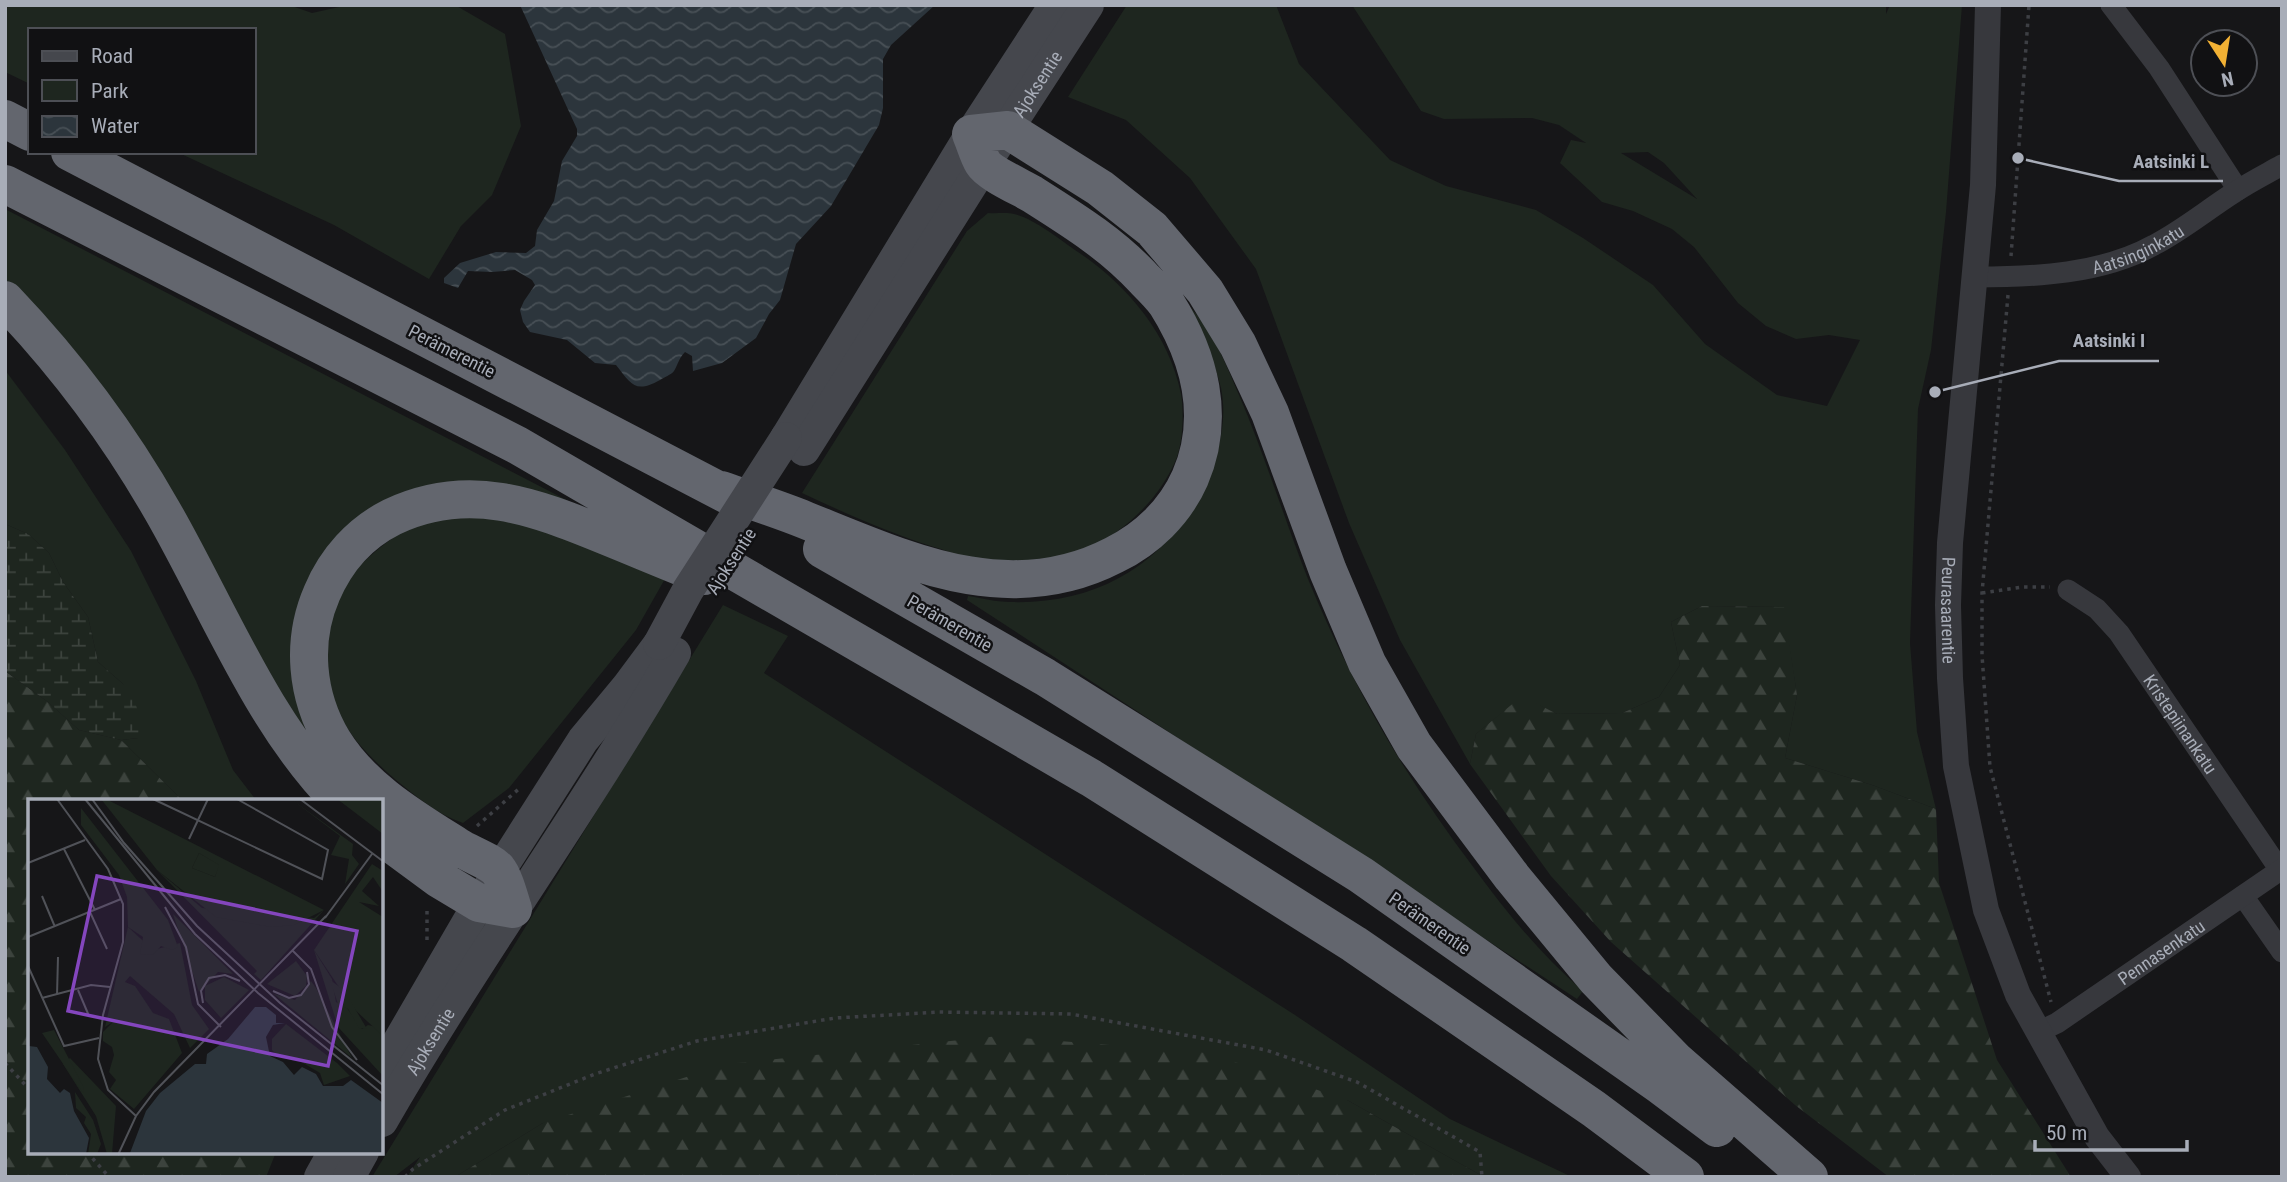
<svg xmlns="http://www.w3.org/2000/svg" width="2287" height="1182" viewBox="0 0 2287 1182" font-family="'Roboto Condensed',sans-serif">
  <defs>
    <pattern id="forest-firs" width="22" height="20" patternUnits="userSpaceOnUse" patternTransform="scale(1.75)"><rect width="22" height="20" fill="#1e261f"/><path d="M5 1l3.5 6h-7zM16 11l3.5 6h-7z" fill="#3c433d"/></pattern>
    <pattern id="wetland-marsh" width="20" height="14" patternUnits="userSpaceOnUse" patternTransform="scale(1.75)"><rect width="20" height="14" fill="#1e261f"/><path d="M1 5h8M5 5V1M11 12h8M15 12V8" fill="none" stroke="#3c433d"/></pattern>
    <pattern id="water-waves" width="16" height="10" patternUnits="userSpaceOnUse" patternTransform="scale(1.75)"><rect width="16" height="10" fill="#2c353c"/><path d="M0 5q4-4 8 0t8 0" fill="none" stroke="#485056"/></pattern>
  </defs>
  <rect width="100%" height="100%" fill="#161618"/>
  <!-- green -->
  <path fill="#1e261f" fill-rule="evenodd" d="M5,5H289L312,13L348,5H455L505,34L521,126L492,195L461,226L429,279L334,225L177,152H254V30H30V84L5,72Z
    M1127,5H1276L1299,64L1390,160L1446,186L1536,210L1583,238L1653,285L1705,344L1777,395L1827,406L1860,340L1829,335L1796,339L1766,326L1738,303L1694,247L1672,229L1633,211L1602,202L1560,163L1571,140L1586,143L1559,125L1532,118L1444,119L1421,111L1352,5H1886V14L1890,5H1962L1946,212L1931,350L1918,409L1910,643L1917,732L1936,809L1872,785L1785,758L1797,695L1783,607L1702,606L1671,622L1680,665L1659,697L1622,713L1557,714L1522,697L1476,734L1470,764L1400,640L1349,523L1256,269L1190,178L1126,120L1068,97ZM1648,152L1664,163L1697,199L1621,153Z
    M5,209L582,508L525,488L328,552L322,761L73,355L5,280Z
    M988,213C996,214 1006,212 1014,214C1035,219 1060,240 1078,252C1127,285 1169,334 1181,394C1184,411 1183,440 1177,457C1162,496 1124,534 1085,549C1054,562 1004,563 970,558C958,556 946,550 934,547C887,532 847,514 802,493L967,231Z
    M1183,300C1211,325 1225,362 1239,395C1265,456 1284,518 1308,579C1352,686 1405,777 1474,868C1507,913 1541,955 1583,991L1577,999L967,600L968,596C981,598 996,602 1010,602C1096,605 1167,564 1204,486C1218,456 1228,423 1221,388C1214,357 1197,328 1183,300Z
    M5,370L65,450L131,551L196,681L233,770L256,800H182L121,740L138,738L123,684L98,662L88,617L63,582L49,553L28,534L5,524Z
    M442,517H509L666,577L636,630L509,788L463,823C437,814 417,797 396,780C375,762 353,741 340,716C318,672 323,613 353,574C366,557 389,540 406,529C416,523 430,521 442,517Z
    M723,605L788,636L764,673L1295,1015L1450,1119L1572,1177H1484L1347,1100L543,1123L455,1177H407L420,1157L394,1177H372Z"/>
  <!-- forest -->
  <path fill="url(#forest-firs)" d="M1702,606L1784,607L1797,695L1785,758L1872,785L1936,809L1939,883L1997,1060L2071,1177H1889L1795,1105L1611,942L1551,876L1470,764L1476,734L1522,696L1557,714L1622,713L1659,697L1680,665L1671,622Z
    M5,671L48,702L79,730L121,740L182,800H30V1152H276L266,1177H5Z
    M999,1036L1209,1053L1347,1100L1484,1177H455L543,1123L727,1064Z"/>
  <!-- wetland -->
  <path fill="url(#wetland-marsh)" d="M5,524L28,534L49,553L63,582L88,617L98,662L123,684L135,702L143,728L138,738L121,740L79,730L48,702L5,671Z"/>
  <!-- water -->
  <path fill="url(#water-waves)" d="M520,5H935L891,45L883,59V108L879,125L831,206L796,244L780,300L769,314L756,338L722,363L693,371L692,356L685,352C679,358 678,364 674,371C671,375 664,377 660,380C635,394 631,384 616,365L595,363L567,340L530,332L523,322L520,310L524,301L535,285L532,280L515,270L492,272L468,271L458,288L444,283V278L460,263L496,252L526,253L535,246L537,230L554,201L562,161L577,136V129Z"/>
  <g fill="none" stroke-linecap="round" stroke-linejoin="round">
    <!-- path -->
    <path stroke="#3d3f44" stroke-width="3.5" stroke-dasharray="3.5 5" stroke-linecap="butt" d="M2011,256L2029,5
      M2008,295L1982,593V655L1990,767L2051,1002
      M1982,593L2022,587H2050
      M477,826L521,787
      M427,940V906
      M5,1063L30,1090
      M87,1152L109,1177
      M405,1177L413,1169L505,1110L595,1074L697,1041L835,1018L939,1012L1071,1014L1266,1050L1357,1082L1480,1152L1482,1177"/>
    <!-- minor -->
    <g stroke="#37383d" stroke-width="21">
      <path d="M2111,5L2159,68L2238,190"/>
      <path id="s1" d="M1976,277C2035,277 2102,274 2154,245C2183,230 2208,209 2235,192C2250,182 2266,174 2282,165"/>
      <path id="s2" d="M2068,590L2097,609L2119,633L2280,870"/>
      <path d="M2243,896L2282,952"/>
      <path id="s3" d="M2038,1032L2057,1023L2282,869"/>
    </g>
    <!-- tertiary -->
    <path stroke="#37383d" stroke-width="26" id="s4" d="M1988,5L1983,185L1950,543L1948,605L1950,678L1956,766L1986,910L2018,995L2097,1137L2128,1177"/>
    <!-- secondary -->
    <g stroke="#45474d" stroke-width="32">
      <path d="M786,438L971,134L1055,5"/>
      <path id="s5" d="M804,450L984,165L1088,5"/>
      <path d="M382,1070L479,903L583,740L627,687L659,644"/>
      <path id="s6" d="M382,1121C474,961 583,812 675,653"/>
      <path d="M320,1177L334,1152"/>
      <path d="M349,1177L363,1152"/>
    </g>
    <!-- motorway -->
    <path stroke="#63666e" stroke-width="38" d="M5,119L30,132
      M70,152L743,503
      M5,184L517,445L1091,778L1354,944L1594,1109L1685,1177
      M5,300C66,364 120,436 163,512C217,606 263,724 339,800
      M721,490C749,500 778,509 805,520C905,560 1008,610 1114,555C1147,539 1175,512 1190,478C1216,418 1200,357 1166,303C1160,295 1152,287 1145,280C1112,244 1073,220 1032,194C1020,187 989,173 983,163C978,155 975,143 971,134L1008,130L1100,188L1152,229L1205,291L1238,345L1270,413L1328,571L1367,663L1414,746L1512,877L1596,979L1675,1060L1809,1177
      M822,549L1045,677L1361,875L1661,1086L1717,1128
      M382,837L439,879L479,903L513,909
      M513,909C510,900 504,877 498,870C491,861 467,853 457,846C411,817 362,788 333,741C306,696 301,641 322,593C336,560 360,533 392,517C468,481 533,506 606,536C638,549 671,563 704,576"/>
    <!-- secondary-bridge -->
    <path stroke="#45474d" stroke-width="32" d="M659,644L688,590L786,438"/>
  </g>
  <g text-anchor="middle" dominant-baseline="central" stroke-width="5" stroke-linejoin="round" paint-order="stroke">
    <!-- street labels -->
    <g font-size="18" fill="#a8adb8" stroke="#111113">
      <text stroke="none"><textPath href="#s5" startOffset="434">Ajoksentie</textPath></text>
      <text stroke="none"><textPath href="#s1" startOffset="166">Aatsinginkatu</textPath></text>
      <text transform="translate(452 351) rotate(27)">Perämerentie</text>
      <text transform="translate(731 561) rotate(-57)">Ajoksentie</text>
      <text stroke="none"><textPath href="#s4" startOffset="607">Peurasaarentie</textPath></text>
      <text transform="translate(950 623) rotate(30)">Perämerentie</text>
      <text stroke="none"><textPath href="#s2" startOffset="177">Kristepiinankatu</textPath></text>
      <text transform="translate(1430 923) rotate(35)">Perämerentie</text>
      <text stroke="none"><textPath href="#s3" startOffset="147">Pennasenkatu</textPath></text>
      <text stroke="none"><textPath href="#s6" startOffset="93">Ajoksentie</textPath></text>
    </g>
  </g>
  <!-- overview -->
  <g transform="translate(28 799)">
    <rect width="355" height="355" fill="#161618"/>
    <path d="M171,54L192,66L187,78L164,69ZM129,71L174,109L286,119L296,111L233,181L226,175L229,172ZM145,115L205,175L190,173L171,193ZM100,128L125,151L152,144L164,206L181,230L162,249L146,215L102,177L97,183L107,187L125,214L141,220L154,254L106,310L82,290L88,281L81,273L86,256L84,248L75,242V233L85,223L77,228ZM286,151L304,180L308,203L319,209L334,230L340,226L349,228L355,237V277L310,228ZM268,162L279,177L278,187L267,197L239,185ZM196,178L221,191L193,219L177,201V187ZM283,182L288,189L324,259L246,195L267,201ZM258,225L309,264L322,277L296,286L292,274L265,258H251L244,251V240ZM42,259L88,307L84,355H79L68,317L35,265ZM47,293L65,321L73,345L69,355H60L63,335L56,324L58,318L48,309Z" fill="#1e261f"/>
    <path d="M73,0H78L296,111L266,126L243,128L188,118L129,71ZM171,54L191,66L187,78L164,69ZM263,0L325,45L324,56L331,65L317,85L321,60L303,56L312,37ZM309,0H355V35L321,9ZM53,9L140,121L150,148L144,151L133,147L125,156L112,155L115,138L100,128L99,98L91,76L53,26ZM344,65L355,72V93L345,78L334,92L351,107L331,103L355,118V237L325,209L286,151ZM26,231L56,289L55,294L14,234Z" fill="#1e261f" fill-rule="evenodd"/>
    <path d="M302,181L316,191L339,230L331,229L320,210L310,205Z" fill="#1e261f"/>
    <path d="M227,208H238L248,216V224H257L245,226L238,238L242,257L255,263L266,276L274,268L288,275L295,287H315L323,281L355,304V355L102,354L118,312L132,294L167,265H178L179,255L200,240ZM0,234L1,247L9,248L20,268L19,280L32,294L36,290L42,294L46,312L61,339L58,355H0Z" fill="#2c353c"/>
    <path fill="none" stroke="#505258" stroke-width="2" d="M29,0L80,70L95,105V143L75,216L70,260L80,291L108,317M57,0L167,135L230,194L356,296M64,0L96,44L169,127L252,204L356,287M125,0L294,80L300,51L209,0M272,0L356,63M161,40L180,0M36,50L67,111M0,64L57,41M14,97L27,128M137,108L158,148L170,205L193,228M62,113L79,150M297,119L344,55M0,138L93,100M264,151L283,170L304,228L329,261M0,167L36,247L71,239M50,191L61,217M245,192L261,199L273,196L281,185L279,173M29,196L30,158M14,199L63,186L82,188M175,204L173,192L181,179L197,176L212,182M90,356L108,317L126,293L298,117"/>
    <path fill="#8446be" fill-opacity="0.15" stroke="#8446be" stroke-width="3.5" d="M69,77L329,132L300,267L40,212Z"/>
    <rect width="355" height="355" fill="none" stroke="#a8adb8" stroke-width="3.5"/>
  </g>
  <!-- callouts -->
  <path fill="none" stroke="#a8adb8" stroke-width="2.5" d="M2018 158L2119 181H2223M1935 392L2059 361H2159"/>
  <g fill="#a8adb8" stroke="#111113" stroke-width="2.5">
    <circle cx="2018" cy="158" r="7"/>
    <circle cx="1935" cy="392" r="7"/>
  </g>
  <g font-size="19" text-anchor="middle" font-weight="bold" fill="#a8adb8" stroke="#111113" stroke-width="5" stroke-linejoin="round" paint-order="stroke">
    <text x="2171" y="168">Aatsinki L</text>
    <text x="2109" y="347">Aatsinki I</text>
  </g>
  <!-- border -->
  <rect width="2287" height="1182" fill="none" stroke="#a8adb8" stroke-width="14"/>
  <!-- legend -->
  <rect x="28" y="28" width="228" height="126" fill="#111113" stroke="#4d4f55" stroke-width="2"/>
  <rect x="42" y="51" width="35" height="10" fill="#45474d" stroke="#4d4f55" stroke-width="2"/>
  <text x="91" y="63" font-size="21" fill="#a8adb8">Road</text>
  <rect x="42" y="80" width="35" height="21" fill="#1e261f" stroke="#4d4f55" stroke-width="2"/>
  <text x="91" y="98" font-size="21" fill="#a8adb8">Park</text>
  <rect x="42" y="116" width="35" height="21" fill="url(#water-waves)" stroke="#4d4f55" stroke-width="2"/>
  <text x="91" y="133" font-size="21" fill="#a8adb8">Water</text>
  <!-- north arrow -->
  <g transform="translate(2224 63) rotate(168)"><circle r="33" fill="#111113" stroke="#4d4f55" stroke-width="2"/>
  <path d="M0-5L12 26L0 18L-12 26Z" fill="#f2b134"/>
  <text y="-10" font-size="19" font-weight="bold" text-anchor="middle" fill="#a8adb8">N</text>
  </g>
  <!-- scale -->
  <path d="M2035 1140v10h152v-10" fill="none" stroke="#a8adb8" stroke-width="3.5"/>
  <text x="2046" y="1140" font-size="21" fill="#a8adb8" stroke="#111113" stroke-width="5" paint-order="stroke">50 m</text>
</svg>
